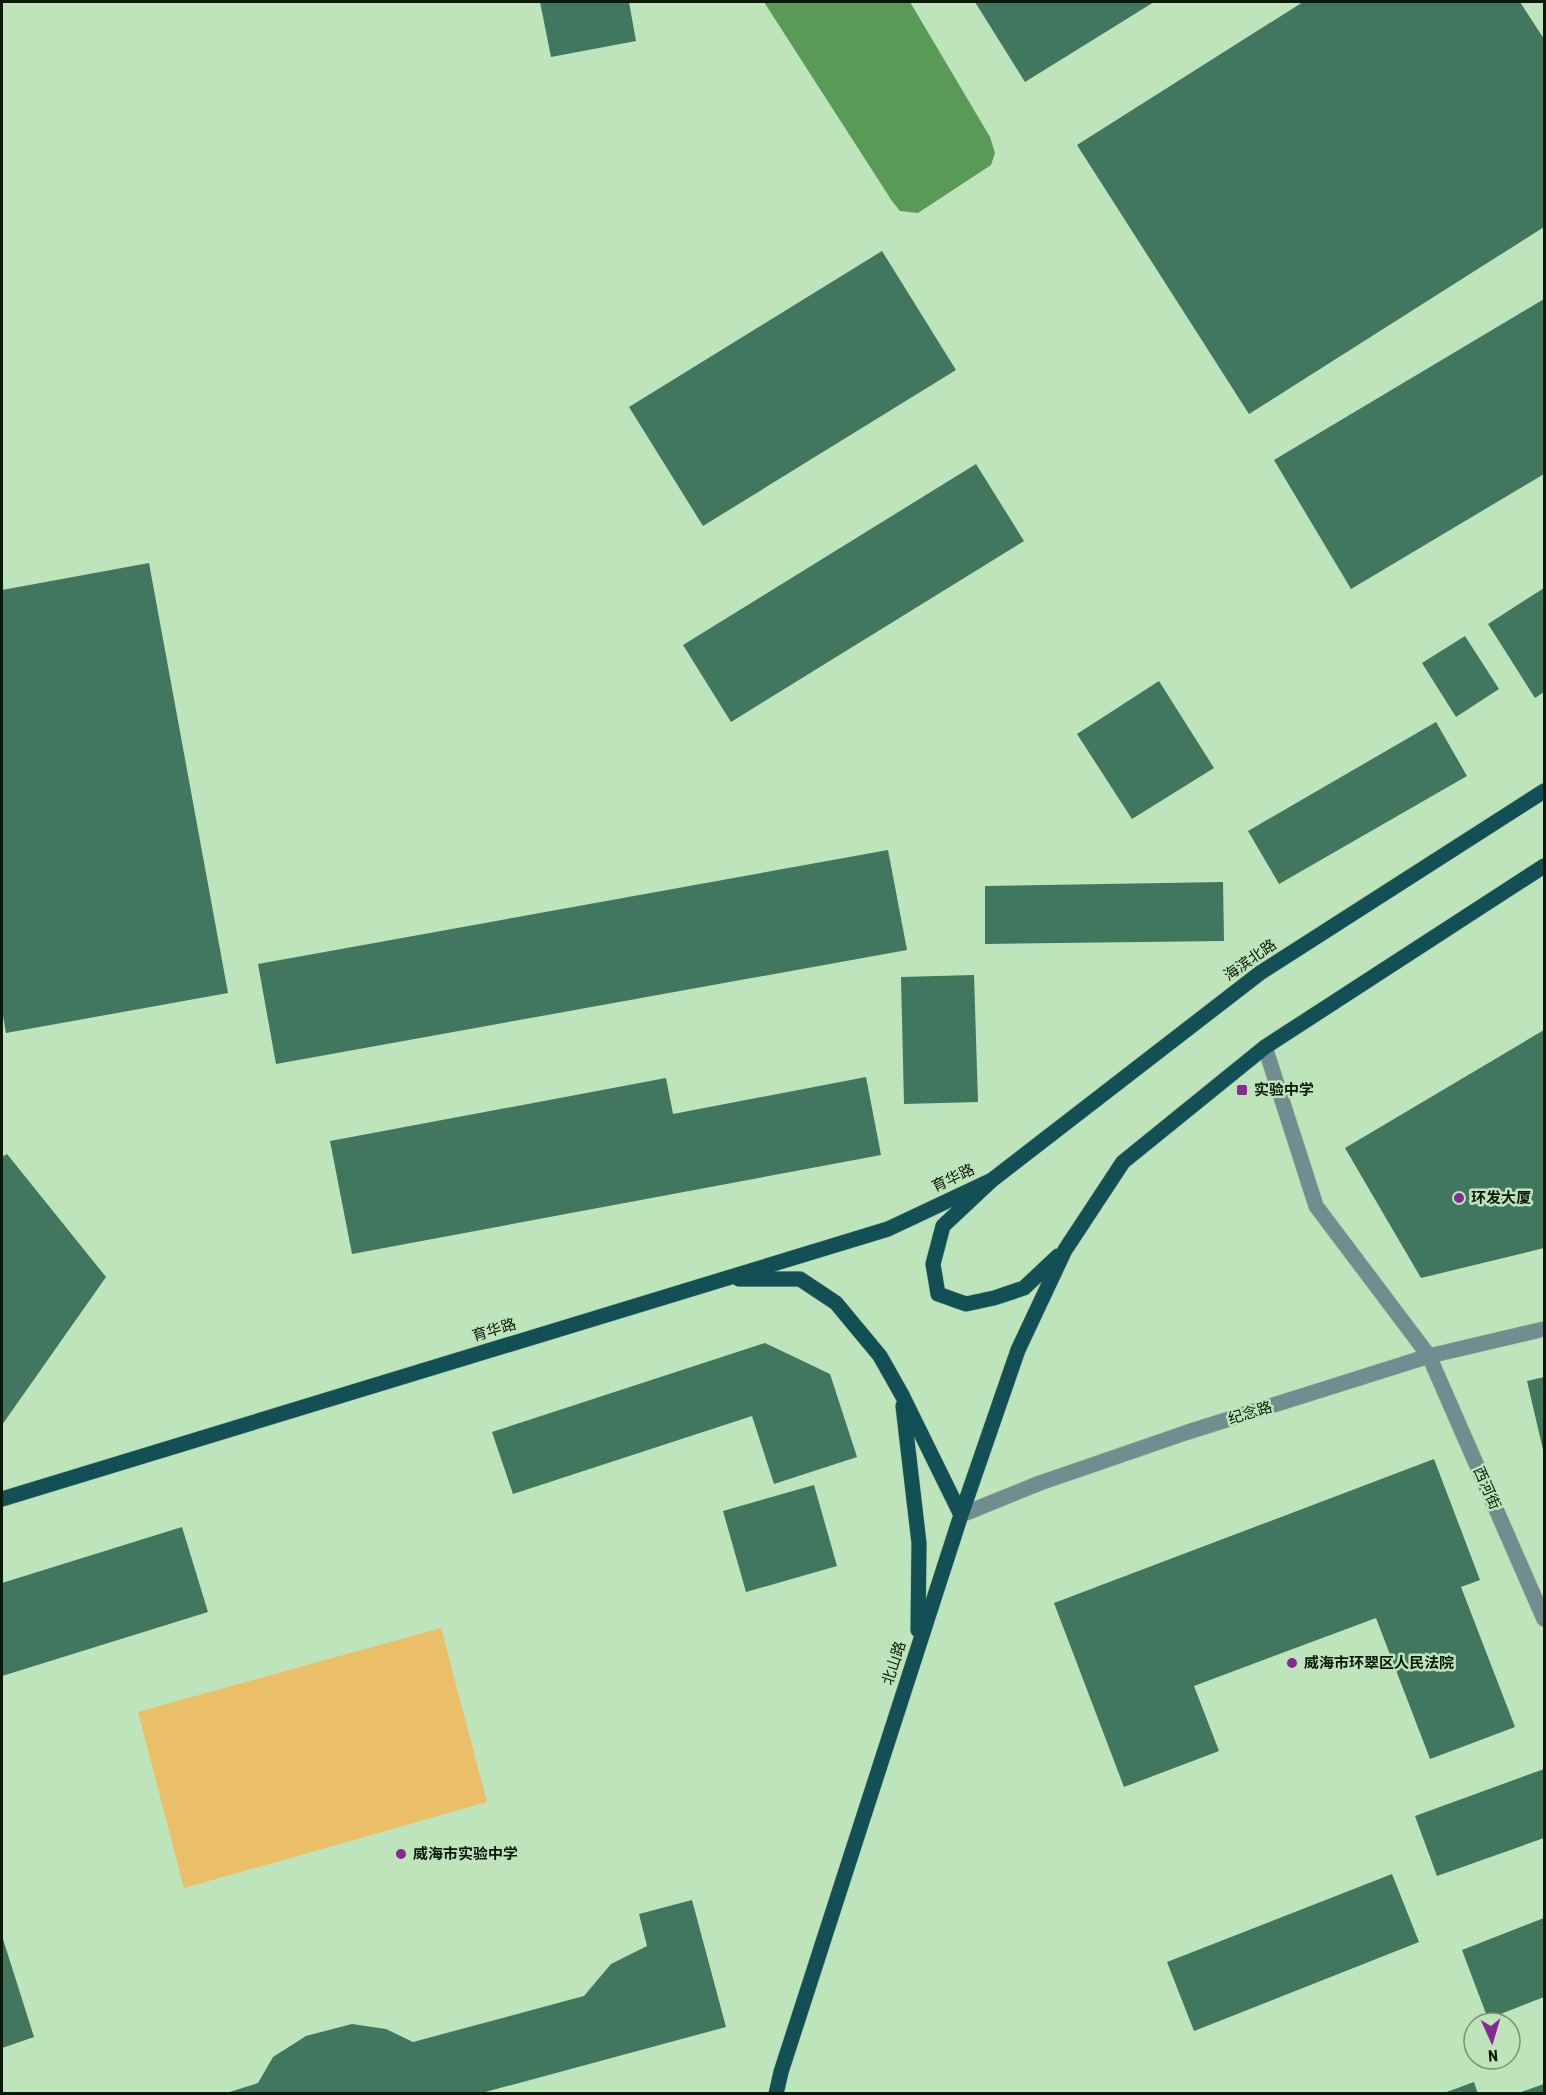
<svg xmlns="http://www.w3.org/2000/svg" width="1546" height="2095" viewBox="0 0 1546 2095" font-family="'Roboto Condensed','Noto Sans SC',sans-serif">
  <rect width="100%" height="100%" fill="#bde4ba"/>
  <!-- green -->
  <path fill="#ebbf68" d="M441,1628L487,1802L184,1888L138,1712Z"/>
  <!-- water -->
  <path fill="#589a56" d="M764,2H910L990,137L995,153L991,165L918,213L900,211L892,201Z"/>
  <!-- building -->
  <path fill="#40775e" d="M540,2H629L636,41L551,57Z
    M975,2H1154L1025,82Z
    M1303,2H1520L1544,39V227L1249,414L1077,145Z
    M882,251L956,370L703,526L629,407Z
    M1544,299V474L1351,589L1274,460Z
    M976,464L1024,541L731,722L683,645Z
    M149,563L228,993L6,1033L2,1010V590Z
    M1544,588V692L1535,698L1488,624Z
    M1465,636L1499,689L1456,717L1422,663Z
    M1159,681L1214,768L1132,819L1077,734Z
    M1436,722L1467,776L1279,884L1248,831Z
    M888,850L907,950L276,1064L258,964Z
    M1223,882L1224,941L985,944V886Z
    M974,975L978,1102L904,1104L901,977Z
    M1544,1030V1248L1421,1278L1345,1148Z
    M866,1077L881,1155L352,1254L330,1141L666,1078L673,1114Z
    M7,1154L106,1277L2,1425V1157Z
    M765,1343L830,1374L857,1457L774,1484L752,1416L513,1494L492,1432Z
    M1544,1377V1454L1527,1381Z
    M1434,1459L1480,1580L1461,1587L1515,1727L1430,1759L1376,1618L1194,1686L1219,1751L1124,1787L1054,1603Z
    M814,1485L837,1566L746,1592L723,1511Z
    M182,1527L208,1612L2,1676V1583Z
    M1544,1769V1838L1437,1876L1415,1816Z
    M1392,1874L1419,1942L1194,2031L1167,1962Z
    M692,1900L726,2027L478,2094H223L258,2083L273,2057L306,2036L352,2024L386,2029L413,2042L584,1996L611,1964L647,1946L639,1914Z
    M1544,1918V1997L1488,2019L1462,1950Z
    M2,1936L34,2037L2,2048Z
    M1474,2082L1478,2094H1444V2093Z
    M1544,2084V2094H1518V2093Z"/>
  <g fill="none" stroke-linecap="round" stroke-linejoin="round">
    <defs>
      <path id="minor" d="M1265,1047L1316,1206L1429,1356L1544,1619
        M961,1515L1040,1483L1188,1432L1429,1356L1544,1329"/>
      <path id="major" d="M1058,1256L1024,1288L994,1298L966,1304L938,1294L933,1264L943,1226L992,1180L1260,973L1544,791
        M739,1279H800L836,1303L880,1356L902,1395L961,1515
        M903,1406L919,1543L918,1630
        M2,1499L888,1229L992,1180
        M776,2094L781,2072L961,1515L1018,1350L1065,1250L1123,1162L1265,1047L1544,866"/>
    </defs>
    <!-- minor casing -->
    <use href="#minor" stroke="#9dbf9a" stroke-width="16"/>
    <!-- major casing -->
    <use href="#major" stroke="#9dbf9a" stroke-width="16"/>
    <!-- minor -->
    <use href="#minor" stroke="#718d90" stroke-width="15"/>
    <!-- major -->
    <use href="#major" stroke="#125055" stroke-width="15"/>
  </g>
  <!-- markers -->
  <g fill="#882993" stroke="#bde4ba" stroke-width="2">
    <rect x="1236" y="1084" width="12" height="12" rx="3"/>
    <circle cx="1459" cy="1198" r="6"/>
    <circle cx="1292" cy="1663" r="6"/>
    <circle cx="401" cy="1854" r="6"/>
  </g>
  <g text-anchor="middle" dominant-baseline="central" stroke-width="5" stroke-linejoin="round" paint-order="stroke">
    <!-- street labels -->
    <g font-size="15" fill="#0b190a" stroke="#bde4ba">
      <text transform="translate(1250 960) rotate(-35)">海滨北路</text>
      <text transform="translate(953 1178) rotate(-25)">育华路</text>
      <text transform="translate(494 1330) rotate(-17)">育华路</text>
      <text transform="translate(1250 1413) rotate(-17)">纪念路</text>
      <text transform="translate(1487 1488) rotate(66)">西河街</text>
      <text transform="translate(894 1663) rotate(-72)">北山路</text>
    </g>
    <!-- poi labels -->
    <g font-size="15" font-weight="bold" fill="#0b190a" stroke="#bde4ba" text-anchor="start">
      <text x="1254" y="1090">实验中学</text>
      <text x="1471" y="1198">环发大厦</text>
      <text x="1304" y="1663">威海市环翠区人民法院</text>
      <text x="413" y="1854">威海市实验中学</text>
    </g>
  </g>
  <!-- border -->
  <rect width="1546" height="2095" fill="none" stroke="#0b190a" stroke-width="6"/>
  <!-- north arrow -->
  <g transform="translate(1492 2041) rotate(176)"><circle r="28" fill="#bde4ba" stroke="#769374" stroke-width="1.5"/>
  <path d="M0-4.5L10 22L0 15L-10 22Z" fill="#882993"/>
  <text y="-9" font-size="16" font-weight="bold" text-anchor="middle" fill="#0b190a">N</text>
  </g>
</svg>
